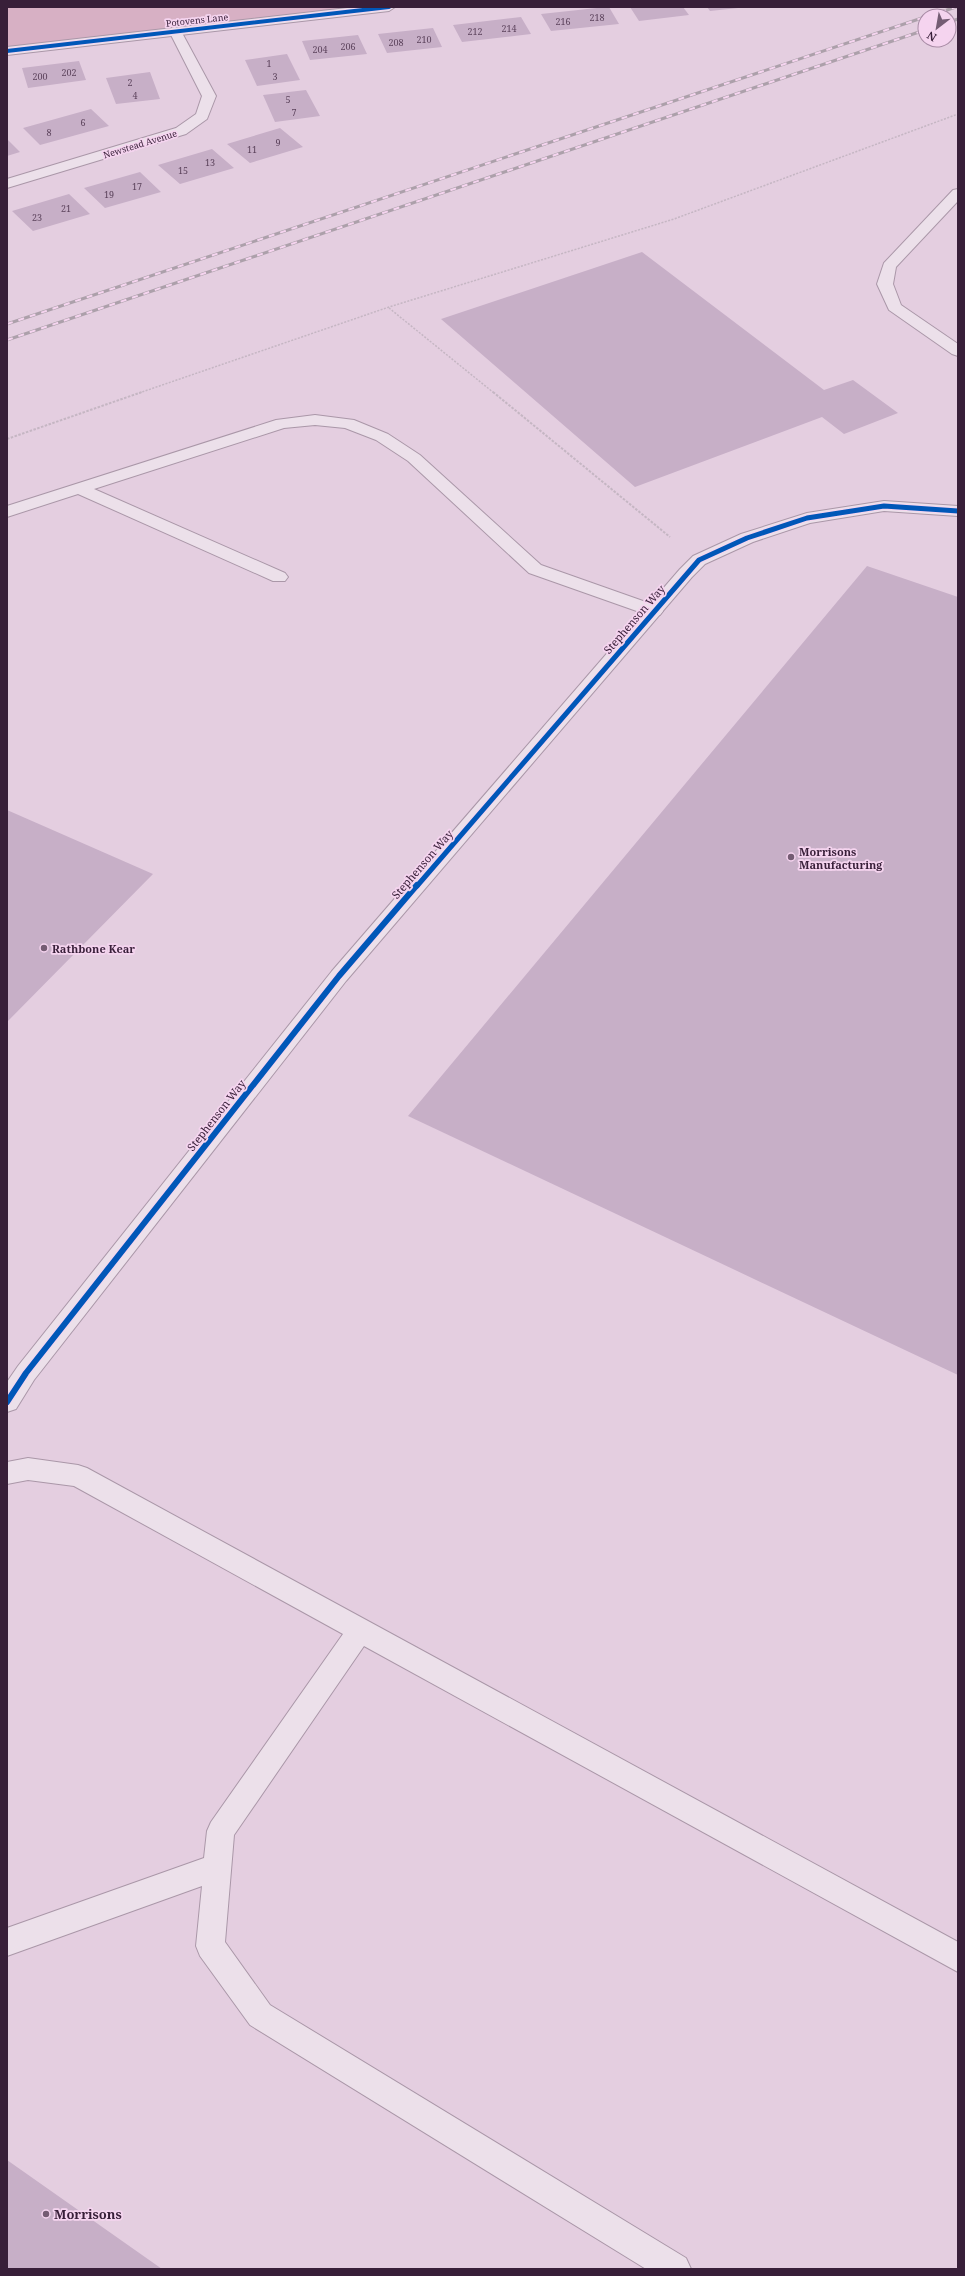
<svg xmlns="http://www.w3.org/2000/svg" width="965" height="2276" viewBox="0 0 965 2276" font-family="'Noto Serif',serif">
  <rect width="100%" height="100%" fill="#e4cee0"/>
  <!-- green -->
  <path fill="#d7b0c4" d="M7,7H389L7,51Z"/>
  <!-- building -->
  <path fill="#c7afc7" d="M606,7H609L619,24L551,31L541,14Z
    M630,7H683L689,15L639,21Z
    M707,7H738V8L710,11Z
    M521,17L531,34L462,42L453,25Z
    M433,28L442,47L387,53L378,34Z
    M358,35L367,54L310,60L302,41Z
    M287,54L300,80L257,86L245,60Z
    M79,61L86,80L28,88L22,68Z
    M150,72L160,99L116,104L106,78Z
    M306,90L320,116L275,122L263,95Z
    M91,109L109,126L40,145L23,128Z
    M280,128L303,147L250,163L227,144Z
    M7,139L20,152L7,156Z
    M212,149L234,168L180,184L158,165Z
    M140,172L161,192L105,208L84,188Z
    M69,194L90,214L33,231L12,211Z
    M642,252L824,390L853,380L898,413L844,434L822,417L635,487L441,319Z
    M867,566L958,597V1375L408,1116Z
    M7,810L153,874L7,1022Z
    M7,2160L162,2269H7Z"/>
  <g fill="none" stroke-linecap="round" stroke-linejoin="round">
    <defs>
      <path id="service" d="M958,189V201L896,267L893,284L901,305L958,344V356L952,354L889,310L877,284L884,263L953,190Z
        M315,415L354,420L388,434L420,455L541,565L660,607L663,611L660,615L654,616L648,615L529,573L408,461L376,440L345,428L315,425L284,428L94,489L285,573L288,577L285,581H273L78,494L7,517V506L276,420Z
        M28,1458L78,1465L87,1468L958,1942V1972L364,1646L234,1835L225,1942L270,2005L686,2258L691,2269H646L250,2025L200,1956L196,1946L202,1886L7,1956V1928L204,1858L207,1831L211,1822L343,1634L74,1486L28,1480L7,1484V1462Z"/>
      <path id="minor" d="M175,27L181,31L216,96L207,119L186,134L7,188V179L176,128L196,114L202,96L169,31Z
        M884,501L958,506V516L884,511L810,523L753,542L705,564L692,577L346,981L34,1380L16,1409L7,1412V1382L18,1366L332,971L680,569L693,556L741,534L807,513Z"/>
      <path id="tertiary" d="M356,7H395L389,11L7,55V47Z"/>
    </defs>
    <!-- service casing -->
    <use href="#service" stroke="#aa97a8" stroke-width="2"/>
    <!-- minor casing -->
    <use href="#minor" stroke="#aa97a8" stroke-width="2"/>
    <!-- tertiary casing -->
    <use href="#tertiary" stroke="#aa97a8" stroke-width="2"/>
    <!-- path-far1 -->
    <path stroke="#c5b6c3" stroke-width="1.5" stroke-dasharray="2 1.5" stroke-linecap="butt" d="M389,308L494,393
      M139,393L389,307L674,219L958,114"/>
    <!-- path -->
    <path stroke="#c5b6c3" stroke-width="2" stroke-dasharray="2.5 1.5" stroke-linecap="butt" d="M493,392L670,537
      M7,439L142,392"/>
    <!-- service -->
    <use href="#service" fill="#ece0ea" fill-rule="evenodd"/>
    <!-- minor -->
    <use href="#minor" fill="#ece0ea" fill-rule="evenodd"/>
    <!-- tertiary -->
    <use href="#tertiary" fill="#ece0ea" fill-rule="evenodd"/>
    <defs>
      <path id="rail" d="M929,16L956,7
        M949,22L958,19
        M7,324L925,17
        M7,340L925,30"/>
    </defs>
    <!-- rail casing -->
    <use href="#rail" stroke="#aca0aa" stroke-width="3"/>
    <!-- rail -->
    <use href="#rail" stroke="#f5d4ef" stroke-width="2" stroke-dasharray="6" stroke-linecap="butt"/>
    <defs>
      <path id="cycleway-far2" d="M7,51L389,7"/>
      <path id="cycleway-far1" d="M417,886L699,560L747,538L807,518L884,506L958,511"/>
      <path id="cycleway" d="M7,1402L26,1373L339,976L417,885"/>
    </defs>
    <!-- cycleway-far2 casing -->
    <use href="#cycleway-far2" stroke="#f5d4ef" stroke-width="5.5"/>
    <!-- cycleway-far1 casing -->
    <use href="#cycleway-far1" stroke="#f5d4ef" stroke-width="7"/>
    <!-- cycleway casing -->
    <use href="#cycleway" stroke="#f5d4ef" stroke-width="8"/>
    <!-- cycleway-far2 -->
    <use href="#cycleway-far2" stroke="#0057b8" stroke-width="4"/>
    <!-- cycleway-far1 -->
    <use href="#cycleway-far1" stroke="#0057b8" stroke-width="5"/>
    <!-- cycleway -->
    <use href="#cycleway" stroke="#0057b8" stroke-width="6"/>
  </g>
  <!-- markers -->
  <g fill="#745c73" stroke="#f5d4ef" stroke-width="1.5">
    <circle cx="791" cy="857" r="4"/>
    <circle cx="44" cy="948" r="4"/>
    <circle cx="46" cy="2214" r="4"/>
  </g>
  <g text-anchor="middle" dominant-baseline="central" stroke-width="3.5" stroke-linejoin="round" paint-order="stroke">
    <!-- number labels -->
    <g font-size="9" fill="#5c435c">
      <text x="597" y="17">218</text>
      <text x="563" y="21">216</text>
      <text x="509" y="28">214</text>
      <text x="475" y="31">212</text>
      <text x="424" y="39">210</text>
      <text x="396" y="42">208</text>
      <text x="348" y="46">206</text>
      <text x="320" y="49">204</text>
      <text x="269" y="63">1</text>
      <text x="69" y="72">202</text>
      <text x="40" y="76">200</text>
      <text x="275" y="76">3</text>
      <text x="130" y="82">2</text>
      <text x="135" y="95">4</text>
      <text x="288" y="99">5</text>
      <text x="294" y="112">7</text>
      <text x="83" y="122">6</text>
      <text x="49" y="132">8</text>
      <text x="278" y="142">9</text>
      <text x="252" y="149">11</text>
      <text x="210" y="162">13</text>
      <text x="183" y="170">15</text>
      <text x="137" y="186">17</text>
      <text x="109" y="194">19</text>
      <text x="66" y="208">21</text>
      <text x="37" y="217">23</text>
    </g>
    <!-- far-street labels -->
    <g font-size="9" fill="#381f39" stroke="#f5d4ef">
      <text transform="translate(197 20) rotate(-6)">Potovens Lane</text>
      <text transform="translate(140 144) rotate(-17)">Newstead Avenue</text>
    </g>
    <!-- street labels -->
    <g font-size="11" fill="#381f39" stroke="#f5d4ef">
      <text transform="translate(634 619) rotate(-49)">Stephenson Way</text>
      <text transform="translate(422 864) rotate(-49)">Stephenson Way</text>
      <text transform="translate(216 1115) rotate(-52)">Stephenson Way</text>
    </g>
    <!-- poi labels -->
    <g font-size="11" font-weight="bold" fill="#381f39" stroke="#f5d4ef" text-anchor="start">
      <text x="799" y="851">Morrisons<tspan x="799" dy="13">Manufacturing</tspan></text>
      <text x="52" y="948">Rathbone Kear</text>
    </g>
    <!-- near-poi labels -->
    <g font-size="13" font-weight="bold" fill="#381f39" stroke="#f5d4ef" text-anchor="start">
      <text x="54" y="2214">Morrisons</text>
    </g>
  </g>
  <!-- border -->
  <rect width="965" height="2276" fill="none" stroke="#381f39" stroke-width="16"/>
  <!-- north arrow -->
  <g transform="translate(937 28) rotate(211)"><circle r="19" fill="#f5d4ef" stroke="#a98ca6"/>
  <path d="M0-3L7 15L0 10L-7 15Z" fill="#745c73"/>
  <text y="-6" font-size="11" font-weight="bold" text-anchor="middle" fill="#381f39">N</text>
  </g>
</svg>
